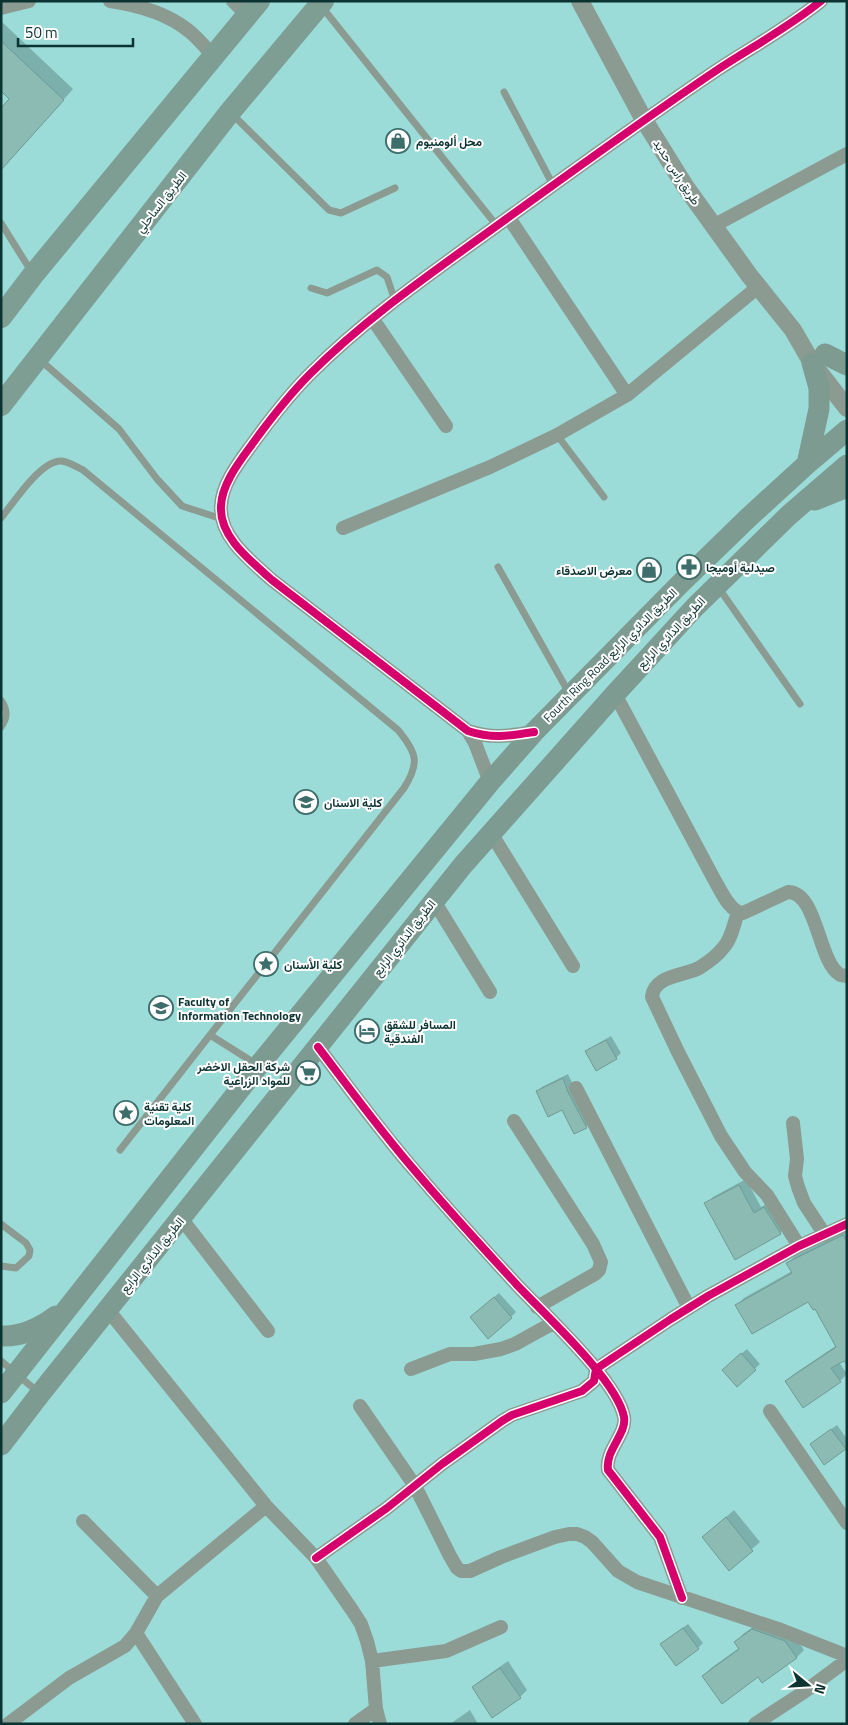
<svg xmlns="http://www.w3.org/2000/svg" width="848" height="1725" viewBox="0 0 848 1725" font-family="'Titillium Web',Vazirmatn,sans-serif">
  <rect width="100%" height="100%" fill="#9cdcd8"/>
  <!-- shadow -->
  <path fill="#0003" d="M1,21L73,89L18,151L11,99L1,90Z
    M611,1036L621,1053L616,1058L587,1052L592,1047Z
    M568,1074L591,1122L586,1127L563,1108L537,1092L542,1087Z
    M746,1179L761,1207L771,1201L787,1226L780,1233L735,1259L706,1204L713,1197Z
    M847,1231V1358L839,1362L847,1374L840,1381H786L794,1374L837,1345L816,1307L809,1300L737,1305L744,1298L792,1271L788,1263L795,1256Z
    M499,1293L516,1312L511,1317L476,1312Z
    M747,1349L760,1364L737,1385L728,1365Z
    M837,1425L847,1439V1446L845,1448L811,1444Z
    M734,1510L760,1542L729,1569L703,1537Z
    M760,1622L793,1634L804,1650L796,1658L759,1675L703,1676L711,1668L739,1648L736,1642L743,1634Z
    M688,1624L703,1643L698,1648L667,1639Z
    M508,1661L527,1690L520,1697L473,1687L481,1680Z
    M470,1710L478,1724H450Z"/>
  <!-- building -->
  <path fill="#8cbbb3" stroke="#6f9b94" d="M1,41L64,100L1,170V108L9,99L1,91Z
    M606,1040L617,1059L596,1071L585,1051Z
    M563,1078L568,1092L587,1128L574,1134L562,1110L548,1117L536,1091Z
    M739,1185L754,1213L764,1207L781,1234L735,1260L704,1203Z
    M843,1235L847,1242V1365L844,1361L831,1368L841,1382L803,1408L785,1381L836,1347L815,1309L813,1310L808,1302L752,1334L735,1305L792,1273L786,1263Z
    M494,1297L512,1318L488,1339L470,1317Z
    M741,1353L756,1370L737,1387L722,1370Z
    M831,1429L846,1449L824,1465L810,1444Z
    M726,1517L753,1551L729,1571L702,1537Z
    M683,1628L699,1649L676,1666L660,1644Z
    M752,1629L785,1641L797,1658L762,1683L758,1677L722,1704L702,1676L739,1649L734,1642Z
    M500,1668L521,1698L492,1718L472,1687Z"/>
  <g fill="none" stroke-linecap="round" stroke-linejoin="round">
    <!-- service -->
    <path stroke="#8c9b91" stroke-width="7" d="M322,7L497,226
      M504,92L553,185
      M232,114L329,210L341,213L395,188
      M1,223L31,271
      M311,288L327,293L377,270L387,277L395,301
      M39,359L119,429L157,479L182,506L222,519
      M557,435L604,497
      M1,518C13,504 41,459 62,461C69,462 77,467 83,470L398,730C417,753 420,763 404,788L210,1035
      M498,567L569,693
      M718,587L800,704
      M1,700C8,710 8,718 1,727
      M120,1150L210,1035L256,1064
      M1,1224L26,1243L30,1250L29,1256L16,1268L1,1266
      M1,1361L38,1392"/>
    <!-- minor -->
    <path stroke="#8c9b91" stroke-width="14" d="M110,1C138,5 167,13 189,31C198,38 206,48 214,57
      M233,1L247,15
      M1,8L29,1
      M509,218L627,395
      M713,226L847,154
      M372,318L446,426
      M343,528L490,467L557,435L627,395L758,287
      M615,694L714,879C720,889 730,913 743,913L788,892C817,892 818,960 839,974C841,976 844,975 847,976
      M468,731L475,743L490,782
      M534,732C509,736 492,739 468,731L272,580C251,561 219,537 221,506C222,483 240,461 253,443C269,421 290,394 310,374C368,316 436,270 502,222C573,171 644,119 717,70C752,47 789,27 821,1
      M491,833L573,966
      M434,901L490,992
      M738,912C734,924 731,940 723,948C717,956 707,963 699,968C684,976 654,975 652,997L678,1052L721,1136L745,1172L767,1195L799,1246
      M318,1047C350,1089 381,1132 416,1172C449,1211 483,1248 517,1285C544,1314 617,1380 624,1417C627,1434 605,1450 608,1470L660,1537L682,1598
      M576,1088L689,1308
      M514,1121L593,1244L601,1262L599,1270L595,1274L537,1307
      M793,1123L797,1159L795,1176L798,1187L804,1203L825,1235
      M181,1218L268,1331
      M108,1310L266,1506L316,1558L352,1610L361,1624L367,1641L372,1661L376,1709L380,1724
      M411,1369L450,1354H474L501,1349L515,1344L553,1323
      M360,1406L415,1486L450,1556L457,1568L461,1571H470L501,1557L555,1537L569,1534H577L585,1537L592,1542L618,1571L637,1582L781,1630L847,1656
      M770,1411L847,1523
      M83,1521L157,1596
      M316,1558L387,1508L442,1464L502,1421L512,1415L582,1391L594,1381L596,1369L671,1319L708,1296L799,1246L847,1224
      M136,1633L195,1724
      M372,1661L446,1651L501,1627
      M8,1724L69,1678L125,1646L136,1633L157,1596L266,1506
      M355,1724L376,1709
      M755,1724L804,1692L847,1660"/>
    <!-- tertiary -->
    <path stroke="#8c9b91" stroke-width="18" d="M580,1L644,120L685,186L749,275L793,330L812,363L847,408"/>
    <!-- primary -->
    <path stroke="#7e9b91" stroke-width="21" d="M825,354L847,365
      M807,464L819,409V388L812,363
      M815,500L847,487
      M1,1336C22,1337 40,1328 56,1316
      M1,1393L259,1065L490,782L534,732L680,584L748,518L807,464L847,430
      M1,1445L40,1394L463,865L615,694L695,607L789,515L847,465"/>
    <!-- trunk -->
    <path stroke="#7e9e94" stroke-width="22" d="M1,317L33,275L259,1
      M1,405L230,112L323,1"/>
    <defs>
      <path id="cycleway" d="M534,732C509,736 492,739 468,731L272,580C251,561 219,537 221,506C222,483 240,461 253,443C269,421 290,394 310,374C368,316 436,270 502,222C573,171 644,119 717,70C752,47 789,27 821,1
        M318,1047C350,1089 381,1132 416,1172C449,1211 483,1248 517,1285C544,1314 617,1380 624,1417C627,1434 605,1450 608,1470L660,1537L682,1598
        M316,1558L387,1508L442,1464L502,1421L512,1415L582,1391L594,1381L596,1369L671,1319L708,1296L799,1246L847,1224"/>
    </defs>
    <!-- cycleway casing -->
    <use href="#cycleway" stroke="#fff" stroke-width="11"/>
    <!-- cycleway -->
    <use href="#cycleway" stroke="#d6006c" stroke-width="8"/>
  </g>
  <!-- icons -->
  <defs>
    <symbol id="shop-ring" viewBox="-11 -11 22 22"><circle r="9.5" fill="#fff" stroke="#3e6e6b" stroke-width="1.5"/><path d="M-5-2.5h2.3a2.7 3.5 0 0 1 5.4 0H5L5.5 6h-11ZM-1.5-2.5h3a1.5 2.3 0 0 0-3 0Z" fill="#3e6e6b"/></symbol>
    <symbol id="pharmacy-ring" viewBox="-11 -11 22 22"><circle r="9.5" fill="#fff" stroke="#3e6e6b" stroke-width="1.5"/><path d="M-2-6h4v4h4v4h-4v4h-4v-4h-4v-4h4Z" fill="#3e6e6b"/></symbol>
    <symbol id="university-ring" viewBox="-11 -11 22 22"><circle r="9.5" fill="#fff" stroke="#3e6e6b" stroke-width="1.5"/><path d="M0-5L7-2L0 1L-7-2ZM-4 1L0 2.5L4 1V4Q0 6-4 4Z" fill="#3e6e6b"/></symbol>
    <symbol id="sight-ring" viewBox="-11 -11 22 22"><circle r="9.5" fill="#fff" stroke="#3e6e6b" stroke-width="1.5"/><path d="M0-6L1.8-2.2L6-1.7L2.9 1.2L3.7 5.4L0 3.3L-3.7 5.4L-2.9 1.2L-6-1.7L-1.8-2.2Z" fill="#3e6e6b"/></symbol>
    <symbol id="school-ring" viewBox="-11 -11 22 22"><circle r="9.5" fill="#fff" stroke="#3e6e6b" stroke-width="1.5"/><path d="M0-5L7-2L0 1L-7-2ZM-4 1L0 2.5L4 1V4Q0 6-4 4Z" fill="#3e6e6b"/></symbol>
    <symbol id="hotel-ring" viewBox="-11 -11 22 22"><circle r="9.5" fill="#fff" stroke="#3e6e6b" stroke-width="1.5"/><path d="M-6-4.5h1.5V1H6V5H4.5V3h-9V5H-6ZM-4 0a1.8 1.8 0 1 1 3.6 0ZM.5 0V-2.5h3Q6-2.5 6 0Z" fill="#3e6e6b"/></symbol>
    <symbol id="supermarket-ring" viewBox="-11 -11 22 22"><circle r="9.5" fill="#fff" stroke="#3e6e6b" stroke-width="1.5"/><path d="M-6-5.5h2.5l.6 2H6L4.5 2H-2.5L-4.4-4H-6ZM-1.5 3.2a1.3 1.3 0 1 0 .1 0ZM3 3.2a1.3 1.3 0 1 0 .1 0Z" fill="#3e6e6b"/></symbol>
  </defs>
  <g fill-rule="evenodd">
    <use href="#shop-ring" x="384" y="127" width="28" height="28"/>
    <use href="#pharmacy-ring" x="675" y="553" width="28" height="28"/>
    <use href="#shop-ring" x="635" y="556" width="28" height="28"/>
    <use href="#university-ring" x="292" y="788" width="28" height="28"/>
    <use href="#sight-ring" x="252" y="950" width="28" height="28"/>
    <use href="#school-ring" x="147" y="994" width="28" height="28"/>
    <use href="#hotel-ring" x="353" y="1017" width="28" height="28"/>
    <use href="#supermarket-ring" x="294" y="1059" width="28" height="28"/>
    <use href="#sight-ring" x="112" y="1099" width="28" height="28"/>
  </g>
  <g text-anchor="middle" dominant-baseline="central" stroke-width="4" stroke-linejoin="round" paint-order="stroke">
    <!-- poi labels -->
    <g font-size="12" font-weight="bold" fill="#0b3331" stroke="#fff" text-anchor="start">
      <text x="416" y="141">محل ألومنيوم</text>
      <text x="706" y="567">صيدلية أوميجا</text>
      <text x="632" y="570" text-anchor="end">معرض الاصدقاء</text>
      <text x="324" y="802">كلية الاسنان</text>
      <text x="284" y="964">كلية الأسنان</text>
      <text x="178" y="1001">Faculty of<tspan x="178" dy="14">Information Technology</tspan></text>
      <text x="384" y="1024">المسافر للشقق<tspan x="384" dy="14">الفندقية</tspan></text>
      <text x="290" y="1066" text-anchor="end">شركة الحقل الاخضر<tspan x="290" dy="14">للمواد الزراعية</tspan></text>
      <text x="144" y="1106">كلية تقنية<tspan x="144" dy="14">المعلومات</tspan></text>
    </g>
    <!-- street labels -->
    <g font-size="12" fill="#0b3331" stroke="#fff">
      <text transform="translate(677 172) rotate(57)">طريق راس حديد</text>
      <text transform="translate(161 202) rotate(-52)">الطريق الساحلي</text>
      <text transform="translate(671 633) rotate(-47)">الطريق الدائري الرابع</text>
      <text transform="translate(610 655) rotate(-45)">Fourth Ring Road الطريق الدائري الرابع</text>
      <text transform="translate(404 938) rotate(-52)">الطريق الدائري الرابع</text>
      <text transform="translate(152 1255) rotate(-51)">الطريق الدائري الرابع</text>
    </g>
  </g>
  <!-- border -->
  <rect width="848" height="1725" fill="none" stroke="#0b3331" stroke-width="5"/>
  <!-- north arrow -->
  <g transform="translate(808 1685) rotate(108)" stroke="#ffffff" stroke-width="4" paint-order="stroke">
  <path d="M0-4L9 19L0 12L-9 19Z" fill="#0b3331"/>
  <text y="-8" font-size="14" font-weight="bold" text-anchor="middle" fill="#0b3331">N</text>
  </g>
  <!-- scale -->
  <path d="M18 38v8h115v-8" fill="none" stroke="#0b3331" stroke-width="2.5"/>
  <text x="25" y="38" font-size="15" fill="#0b3331" stroke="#ffffff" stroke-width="4" paint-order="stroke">50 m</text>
</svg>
